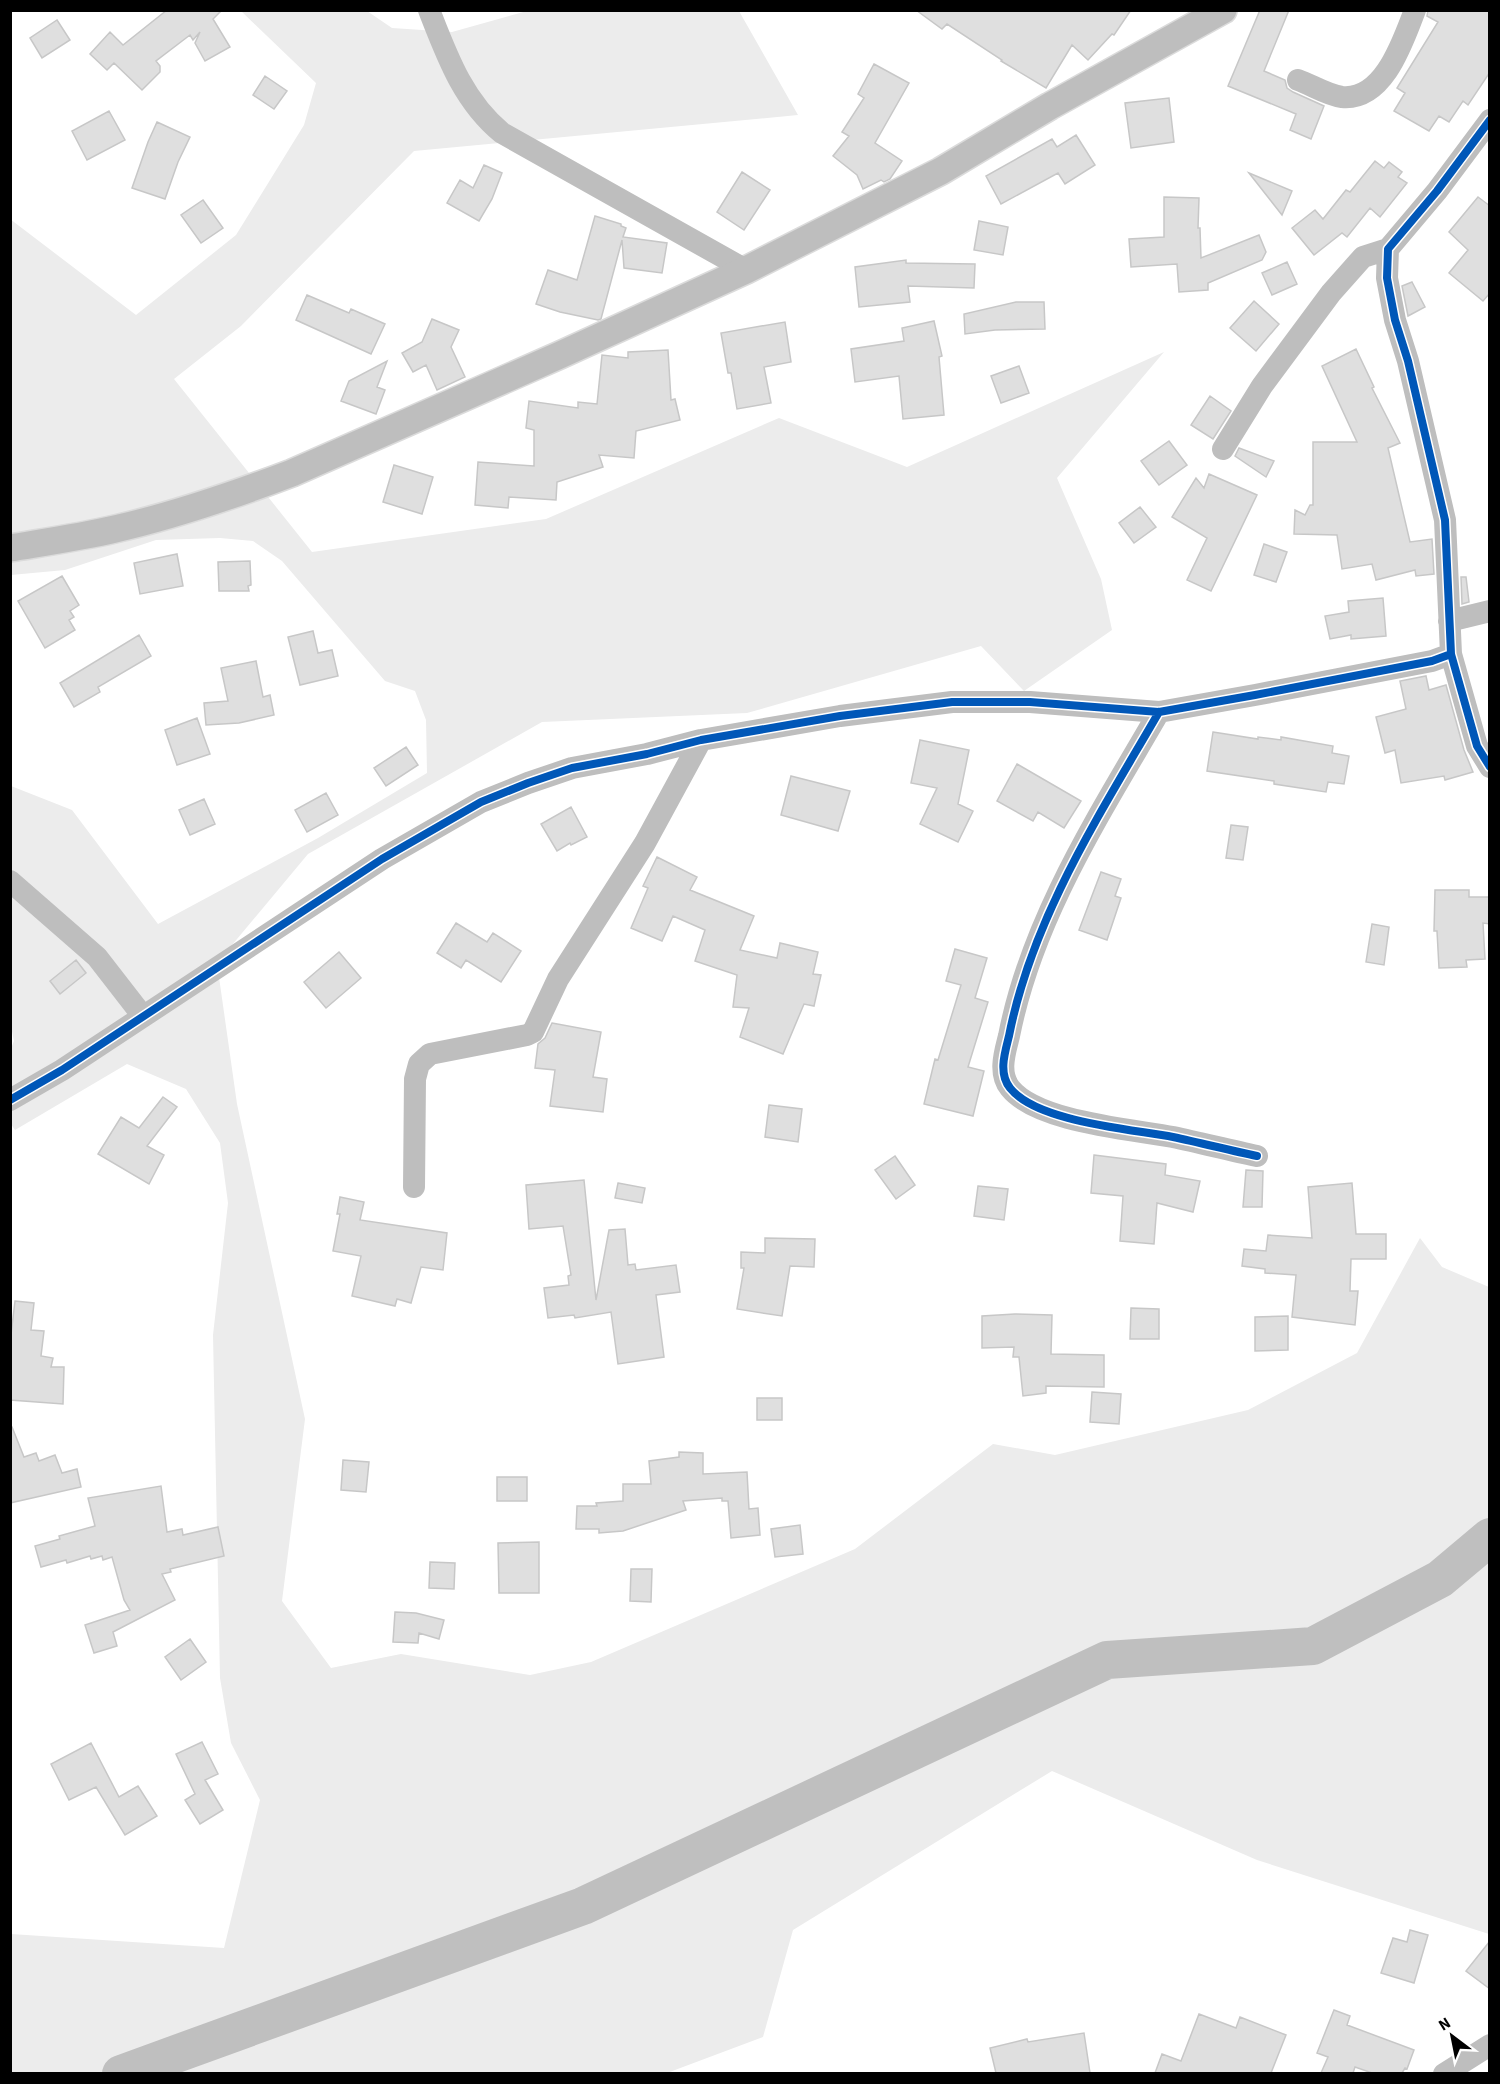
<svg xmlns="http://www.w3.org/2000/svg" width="1500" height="2084" viewBox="0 0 1500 2084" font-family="'Source Sans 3',sans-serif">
  <rect width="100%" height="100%" fill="#fff"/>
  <!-- green -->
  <path fill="#ececec" d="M241,11H367L392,28L452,32L527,11H739L798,115L414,151L241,326L174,379L312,552L546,519L779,418L907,467L1164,352L1057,478L1101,579L1112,630L1024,691L981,646L747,713L542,722L308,854L217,963L237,1104L305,1419L282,1601L331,1668L401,1654L530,1675L591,1662L855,1549L993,1444L1055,1455L1248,1410L1357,1353L1420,1238L1442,1267L1489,1287V1934L1257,1860L1052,1771L793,1930L763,2037L667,2073H11V1934L224,1948L260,1800L231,1743L220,1678L213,1335L228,1203L220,1143L186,1089L127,1064L15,1130L11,1124L10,1051L14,1041L10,1022L11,786L72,810L158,924L318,838L427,773L426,720L415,691L385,681L282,561L253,541L220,538L156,540L65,570L11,575L10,219L136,315L236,235L304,125L316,83Z"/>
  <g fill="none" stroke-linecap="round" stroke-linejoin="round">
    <!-- river -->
    <path stroke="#bfbfbf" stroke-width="38" d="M121,2074L583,1906L1107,1660L1313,1646L1440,1579L1490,1537"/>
  </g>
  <!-- building -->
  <path fill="#dfdfdf" stroke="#c7c7c7" stroke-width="1.5" d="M167,10H222L213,19L230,47L205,61L195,43L200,32L193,40L190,35L156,61L160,66V72L142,90L114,63L107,70L90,54L110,32L123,45Z
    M916,10H1131L1114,35L1112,34L1088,60L1072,45L1046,88L1001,61L1002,60L947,24L942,29Z
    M1260,10H1289L1264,71L1285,80L1287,88L1293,92L1324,106L1311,139L1290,130L1296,114L1228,86Z
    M1428,10H1490V72L1468,105L1463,101L1449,122L1439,116L1429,131L1394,111L1405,93L1397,88L1438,22L1427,16Z
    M57,20L70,40L42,58L30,38Z
    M874,64L909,83L875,143L902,161L890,179L884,182L881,180L863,189L857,175L833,156L849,136L842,132L864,98L858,94Z
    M265,76L287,91L274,109L253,95Z
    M1169,98L1174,142L1131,148L1125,103Z
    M109,111L125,140L87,160L72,131Z
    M157,122L190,137L178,162L165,199L132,188L148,142Z
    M1076,135L1095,165L1065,184L1058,173L1001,204L986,176L1052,139L1057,147Z
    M1375,161L1384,168L1389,162L1402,172L1398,177L1407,183L1380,217L1370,208L1347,237L1342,233L1314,255L1292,228L1315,210L1323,219L1346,190L1350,192Z
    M484,165L502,173L492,199L479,221L447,203L460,180L473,188Z
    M742,172L770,190L744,230L717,212Z
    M1249,173L1292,191L1282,215Z
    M1164,197L1199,198L1198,228H1200L1201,258L1259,235L1266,252L1262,260L1208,283V290L1179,292L1177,264L1131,267L1129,239L1164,237Z
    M1478,197L1490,206V293L1483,301L1449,273L1468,250L1449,232Z
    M203,200L223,228L201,243L181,215Z
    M595,216L621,224V226L626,228L623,237L667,243L662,273L624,268L622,240L601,319L598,320L560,312L536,304L548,270L577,280Z
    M979,221L1008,227L1003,255L974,250Z
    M906,260V263L975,264L974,288L908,286L910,302L859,307L855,267Z
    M1287,262L1297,284L1272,295L1262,273Z
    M1412,282L1425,307L1408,316L1402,286Z
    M307,295L349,313L351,309L385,324L371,354L296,320Z
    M1254,301L1279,324L1256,351L1230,328Z
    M1016,302H1044L1045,329L995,330L965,334L964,314Z
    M432,319L459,330L451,347L465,377L437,390L426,365L413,372L402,353L422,342Z
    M934,321L942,356L939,357L944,415L903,419L899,376L855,382L851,349L904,341L902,328Z
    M785,322L791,362L764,367L771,403L737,409L731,373H728L721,333Z
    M1356,349L1374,387L1372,388L1400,443L1388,448L1410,542L1432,539L1434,574L1416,576L1415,570L1376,580L1372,564L1342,569L1337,535L1294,534L1295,510L1305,515L1310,505H1313V442H1357L1322,366Z
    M668,350L671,400L675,399L680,420L636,431L634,458L599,455L603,467L557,482L556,500L509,497L508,508L475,505L478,462L534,466V430L526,428L529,401L578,408V402L597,404L602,355L628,358V352Z
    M387,361L377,387L385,390L376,414L341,401L349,381Z
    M1019,366L1029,393L1001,403L991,376Z
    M1210,396L1231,411L1213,439L1191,425Z
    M1169,441L1187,465L1159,485L1141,461Z
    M1239,448L1274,461L1266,477L1235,456Z
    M394,465L433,477L422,514L383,502Z
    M1209,474L1257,495L1211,591L1187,580L1207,538L1172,517L1196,478L1204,488Z
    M1140,507L1156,527L1134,543L1119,523Z
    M1264,544L1287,552L1276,582L1254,575Z
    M177,554L183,586L140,594L134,563Z
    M250,561L251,585L248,586L249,591H219L218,562Z
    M62,576L79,605L70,611L74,617L69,620L75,630L45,648L18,601Z
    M1461,577H1466L1469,602L1462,604Z
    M1383,598L1386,636L1351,639V635L1330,639L1325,616L1349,612L1348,601Z
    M313,631L318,653L332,650L338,676L300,685L288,637Z
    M139,635L151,656L98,687L100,692L74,707L60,683Z
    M256,661L263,697L270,695L274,715L239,723L206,725L204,703L228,701L221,668Z
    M1426,676L1429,690L1446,685L1464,750L1473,772L1445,780L1444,776L1401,783L1395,750L1385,753L1376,717L1406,709L1400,681Z
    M197,718L210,754L177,765L165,730Z
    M1213,732L1258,739V737L1281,740V737L1333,746L1332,753L1349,756L1344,784L1328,782L1326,792L1274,784V781L1207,771Z
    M920,740L969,750L958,804L973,811L958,842L920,824L937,788L911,783Z
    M406,747L418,765L386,786L374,768Z
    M1017,764L1081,801L1064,828L1038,812L1033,821L997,801Z
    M791,776L850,791L838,831L781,815Z
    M326,793L338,815L307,832L295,810Z
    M204,799L215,824L190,835L179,810Z
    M571,807L587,837L571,845L570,843L557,851L541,824Z
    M1231,825L1248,827L1243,860L1226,858Z
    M657,857L697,877L690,890L754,916L740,950L777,958L780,943L818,952L813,974L821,975L814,1006L804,1004L783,1054L740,1037L749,1008L733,1007L737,975L695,961L705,930L673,916L662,941L631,928L648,888L643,886Z
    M1101,872L1121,879L1115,896L1121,898L1107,940L1079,930Z
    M1435,890H1469V897H1490V924L1483,923L1485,959L1466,960L1467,967L1439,968L1437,931H1434Z
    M456,923L487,942L493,933L521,951L501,982L466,960L461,968L437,953Z
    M1372,924L1389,927L1384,965L1366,962Z
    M955,949L987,958L975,998L988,1002L968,1067L984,1071L973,1116L924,1104L935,1059L938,1060L961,985L946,981Z
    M339,952L361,978L326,1008L304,982Z
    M76,960L86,973L60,994L50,981Z
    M552,1023L601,1032L593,1077L607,1079L603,1112L550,1106L555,1070L535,1068L538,1044L545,1038Z
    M163,1097L177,1107L147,1146L164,1155L149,1184L98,1154L121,1117L139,1128Z
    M769,1105L802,1109L798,1142L765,1137Z
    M1094,1155L1166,1164L1165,1175L1200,1181L1193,1212L1157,1203L1154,1244L1120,1241L1123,1196L1091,1193Z
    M895,1156L915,1185L896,1199L875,1170Z
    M1246,1170L1263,1171L1262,1207H1243Z
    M584,1180L596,1300L609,1230L625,1229L628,1265L635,1264L636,1270L676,1265L680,1292L656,1295L664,1357L618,1364L611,1312L575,1318L574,1315L548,1318L544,1288L569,1285L568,1276L571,1275L563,1226L529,1229L526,1185Z
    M618,1183L645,1188L642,1203L615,1198Z
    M1352,1183L1356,1234H1386V1259H1351L1350,1291H1358L1355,1325L1292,1317L1296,1275L1265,1273V1269L1242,1266L1244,1249L1266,1251L1268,1235L1312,1238L1308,1187Z
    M978,1186L1008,1189L1004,1220L974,1216Z
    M340,1197L364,1202L360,1220L447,1233L443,1270L421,1267L411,1303L397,1299L395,1306L352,1296L361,1256L333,1251L340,1214H337Z
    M765,1238L815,1239L814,1267L790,1266L782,1316L737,1309L744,1268H741V1252L765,1253Z
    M15,1301L34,1303L31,1330L44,1331L41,1356L53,1358L51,1367H64L63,1404L10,1400V1343Z
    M1131,1308L1159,1309V1339H1130Z
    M1015,1314L1052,1315L1051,1354L1104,1355V1387L1046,1386V1393L1023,1396L1019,1357H1013L1014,1347L982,1348V1316Z
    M1288,1316V1350L1255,1351V1317Z
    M1092,1392L1121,1394L1119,1424L1090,1422Z
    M757,1398H782V1420H757Z
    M10,1427H12L24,1457L36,1453L39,1461L55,1455L62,1473L77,1469L81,1487L10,1503Z
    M679,1452L703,1453V1474L747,1472L749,1509L758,1508L760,1535L731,1538L728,1501H722V1498L683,1501L686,1510L623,1531L599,1533V1529H576L577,1506H597L596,1503L623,1501V1484H651L649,1461L679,1457Z
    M343,1460L369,1462L366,1492L341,1490Z
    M497,1477H527V1501H497Z
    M161,1486L167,1532L182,1529L183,1535L218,1527L224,1556L170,1569L171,1572L162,1574L175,1600L113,1632L117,1646L94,1653L85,1625L130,1610L124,1600L112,1557L103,1560L102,1556L91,1559L90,1556L67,1563L66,1560L41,1567L35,1546L60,1539L59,1536L95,1526L88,1498Z
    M800,1525L803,1554L775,1557L771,1529Z
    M539,1542V1593H499L498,1543Z
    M430,1562L455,1563L454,1589L429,1588Z
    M631,1569H652L651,1602L630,1601Z
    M395,1612L416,1613L444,1620L439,1639L419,1633L418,1643L393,1642Z
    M190,1639L206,1662L181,1680L165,1657Z
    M202,1742L218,1774L205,1780L223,1810L200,1824L185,1800L195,1794L176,1754Z
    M91,1743L119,1797L138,1786L157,1816L125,1835L96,1787L69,1800L51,1764Z
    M1410,1930L1428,1935L1414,1983L1381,1973L1393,1938L1407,1942Z
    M1490,1941V1989L1466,1971Z
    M1334,2010L1350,2016L1347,2025L1414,2050L1407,2069L1405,2068L1402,2073H1372L1355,2067L1353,2073H1321L1328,2057L1317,2053Z
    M1199,2014L1236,2028L1240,2017L1286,2035L1271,2073H1155L1162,2054L1181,2061Z
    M1084,2033L1090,2073H996L990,2048L1027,2039L1028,2042Z"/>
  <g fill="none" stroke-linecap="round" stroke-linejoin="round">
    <defs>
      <path id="major" d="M10,548C46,542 81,537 115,529C176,515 234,495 292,473L560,355L746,270L941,171L1050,106L1223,10"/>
    </defs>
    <!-- major casing -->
    <use href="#major" stroke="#dbdbdb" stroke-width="30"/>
    <!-- minor -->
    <path stroke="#bebebe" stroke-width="22" d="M429,10C447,56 463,101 502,133L746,270
      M1298,80C1312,85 1327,95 1342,97C1384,101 1403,41 1415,10
      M1490,120L1437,191L1388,249L1387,278L1395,320L1408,361L1445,520L1451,654L1477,746L1490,767
      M1223,449L1262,386L1331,293L1363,257L1388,249
      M1449,621L1490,611
      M1159,712C1100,814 1032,918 1009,1036C1005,1052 998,1073 1010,1088C1037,1122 1131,1129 1173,1137C1201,1143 1229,1150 1257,1156
      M10,881L97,957L142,1015
      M10,1100L62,1070L382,859L481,802L528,783L572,768L647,754L701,740L840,716L952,702H1030L1159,712L1255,695L1432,661L1451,654
      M414,1187L415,1079L419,1064L430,1054L527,1035L533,1032L558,979L645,843L701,740
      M1444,2074L1490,2045"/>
    <!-- major -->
    <use href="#major" stroke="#bebebe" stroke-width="27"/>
    <defs>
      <path id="cycleway" d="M1490,120L1437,191L1388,249L1387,278L1395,320L1408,361L1445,520L1451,654L1477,746L1490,767
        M1159,712C1100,814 1032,918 1009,1036C1005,1052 998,1073 1010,1088C1037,1122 1131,1129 1173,1137C1201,1143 1229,1150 1257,1156
        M10,1100L62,1070L382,859L481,802L528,783L572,768L647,754L701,740L840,716L952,702H1030L1159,712L1255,695L1432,661L1451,654"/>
    </defs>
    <!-- cycleway casing -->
    <use href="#cycleway" stroke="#fff" stroke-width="11"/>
    <!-- cycleway -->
    <use href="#cycleway" stroke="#0057b8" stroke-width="8"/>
  </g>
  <!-- border -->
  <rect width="1500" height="2084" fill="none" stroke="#000000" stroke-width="24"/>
  <!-- north arrow -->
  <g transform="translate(1452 2036) rotate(328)" stroke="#ffffff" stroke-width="4.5" paint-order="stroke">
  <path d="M0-4.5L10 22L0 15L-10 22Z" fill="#000000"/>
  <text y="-9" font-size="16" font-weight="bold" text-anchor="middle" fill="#000000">N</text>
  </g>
</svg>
